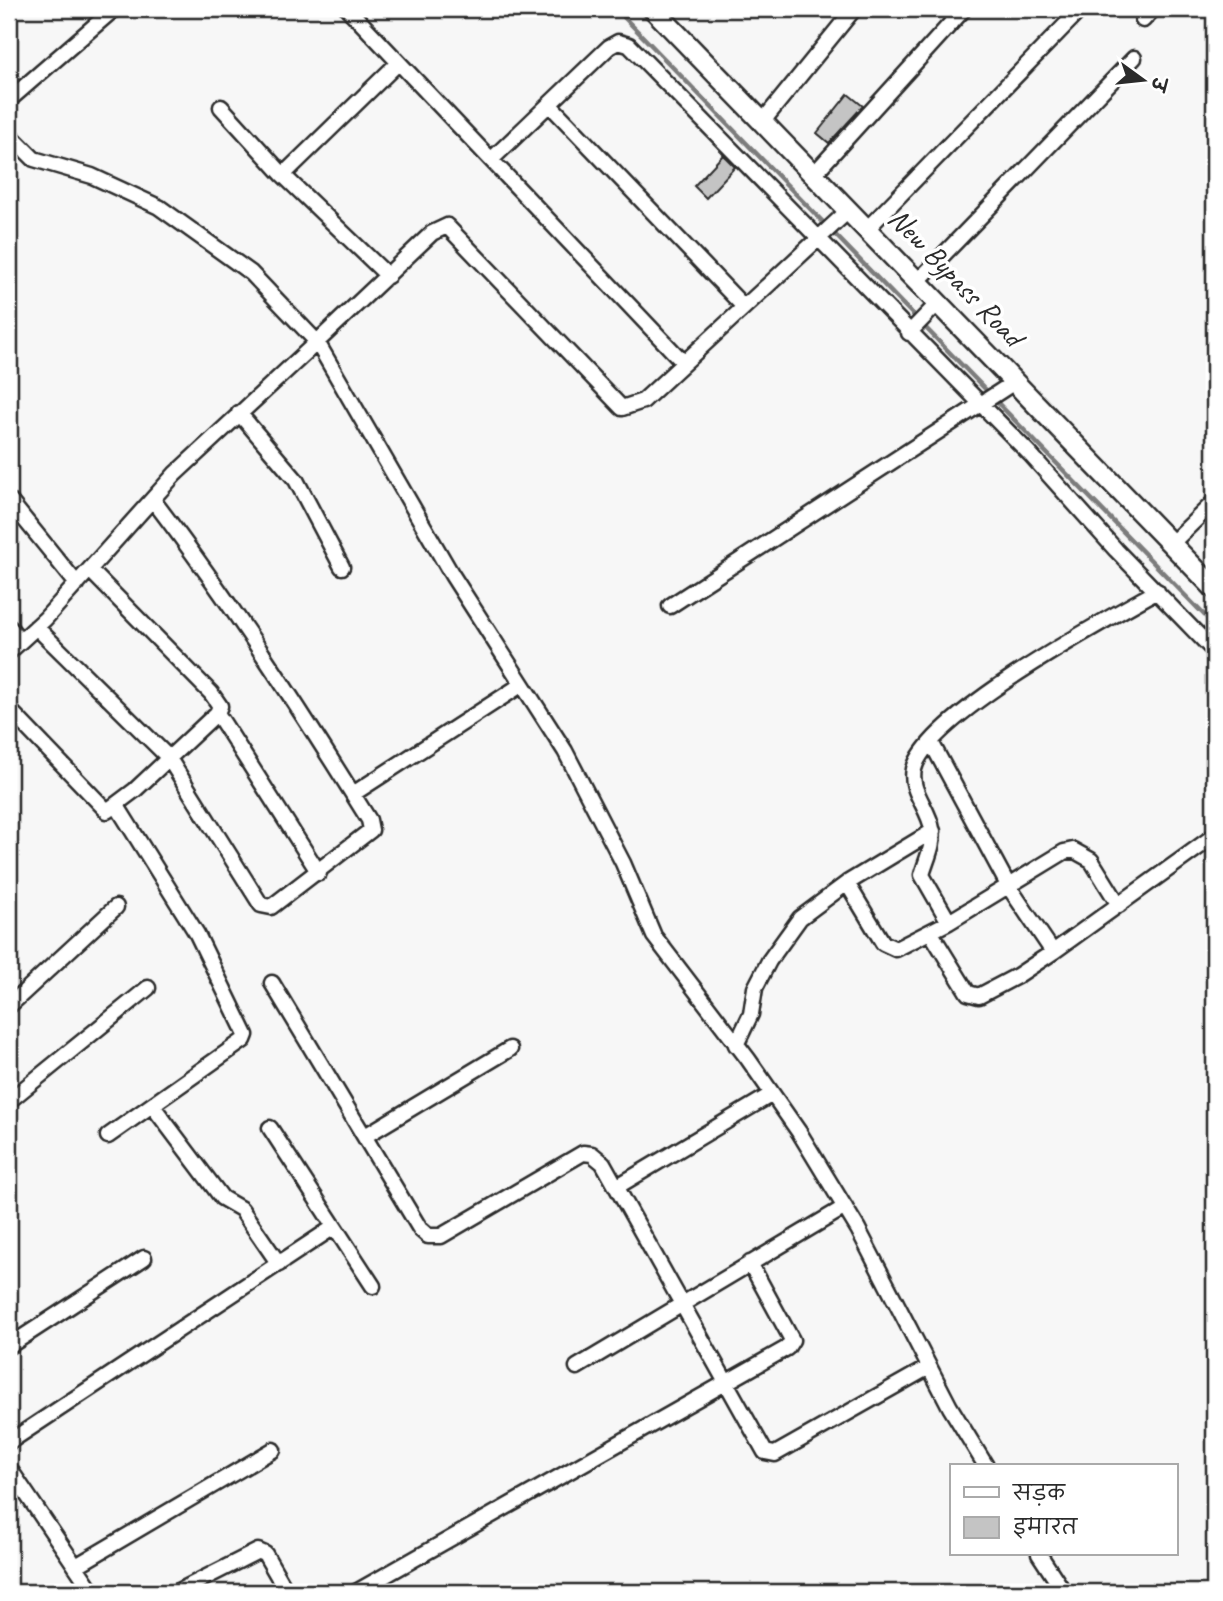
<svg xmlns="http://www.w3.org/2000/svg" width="1223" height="1601" viewBox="0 0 1223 1601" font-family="Caveat,'Playpen Sans Deva',sans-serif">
  <rect width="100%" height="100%" fill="#f7f7f7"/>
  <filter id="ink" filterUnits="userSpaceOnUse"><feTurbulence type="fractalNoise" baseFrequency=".0143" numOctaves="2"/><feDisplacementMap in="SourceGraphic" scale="14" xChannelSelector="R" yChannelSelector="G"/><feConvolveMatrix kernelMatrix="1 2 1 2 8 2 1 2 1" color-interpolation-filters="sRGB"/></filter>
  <g filter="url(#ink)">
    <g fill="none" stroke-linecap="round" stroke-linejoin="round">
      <!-- stream -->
      <path stroke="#7b7b7b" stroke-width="4.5" d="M616,9L989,393
        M995,400L1214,625"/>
    </g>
    <!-- building -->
    <path fill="#c4c4c4" stroke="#2b2b2b" stroke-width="2" d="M848,94L863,106L829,143L817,133Z
      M723,155L735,167L706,198L694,186Z"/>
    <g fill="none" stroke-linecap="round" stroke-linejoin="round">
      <defs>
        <path id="street" d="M348,9L684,363
          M1143,20L1153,9
          M9,100L114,9
          M550,105L744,307
          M221,107L283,175L388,276
          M763,121L854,9
          M9,134L34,159L92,176L159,207L251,273L317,342L432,233L447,226L622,408L643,401L849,210
          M493,158L609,47L618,42L629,45L1030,454L1116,550L1214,651
          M814,174L964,9
          M283,175L398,63
          M867,229L1081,9
          M918,281L1134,58
          M909,333L939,302
          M239,413L296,480L342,567
          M9,500L77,584
          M1171,544L1214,502
          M670,606L1016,381
          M9,627L21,641
          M36,627L168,757L261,905L271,907L371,830L369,820C301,711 231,602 153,500
          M9,652L45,619L175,474L317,342L452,575L565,751L623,863L654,936L748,1059L799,1132L858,1229L950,1407L986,1466
          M9,709L107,811L135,790L217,713L220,706L211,693L90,570
          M217,713L319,873
          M931,742L1009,887L1053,952
          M353,794L521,685
          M933,831L847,883L883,943L896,949L949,922
          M1119,905L1091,860L1073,850L1064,852L949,922L922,875C926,860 935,844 932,829C929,808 909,791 914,769C928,715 1106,620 1157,591
          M931,933L968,993L979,996L1017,976L1053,952L1214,836
          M272,983L420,1229L428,1236H441L583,1153L592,1154L603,1163L765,1452L775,1454L929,1367
          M9,1006L116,907
          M736,1045L751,1014L755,988L769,961L800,918L847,883
          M9,1101L148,988
          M152,1105L222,1198L241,1209L279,1264
          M270,1128L373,1286
          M108,1136L244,1040L246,1035L197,934L117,806
          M365,1136L510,1049
          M618,1186L772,1094
          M9,1346L144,1258
          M577,1367L845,1207
          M9,1442L334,1227
          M9,1468L93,1592
          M1039,1554L1064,1592
          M76,1566L273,1450
          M177,1592L258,1551L265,1554L287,1592
          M356,1592L787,1348L792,1340L750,1263"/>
        <path id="secondary" d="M653,9L1214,588"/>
      </defs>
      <!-- street casing -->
      <use href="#street" stroke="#2b2b2b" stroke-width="19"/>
      <!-- secondary casing -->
      <use href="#secondary" stroke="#2b2b2b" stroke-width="24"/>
      <!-- street -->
      <use href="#street" stroke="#fff" stroke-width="14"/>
      <!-- secondary -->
      <use href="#secondary" stroke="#fff" stroke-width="19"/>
    </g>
  </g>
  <g text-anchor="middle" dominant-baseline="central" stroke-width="7" stroke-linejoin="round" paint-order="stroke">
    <!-- street labels -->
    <g font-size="30" fill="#2b2b2b" stroke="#fff">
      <text transform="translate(956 277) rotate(46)">New Bypass Road</text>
    </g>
  </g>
  <!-- margin -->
  <rect width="1223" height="1601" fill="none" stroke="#fff" stroke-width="35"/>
  <rect x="18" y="18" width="1188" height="1566" fill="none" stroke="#2b2b2b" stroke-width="2.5" filter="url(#ink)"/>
  <!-- legend -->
  <rect x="950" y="1464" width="228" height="91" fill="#ffffff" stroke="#aaaaaa" stroke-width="2"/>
  <rect x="964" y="1487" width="35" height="10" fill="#ffffff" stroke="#aaaaaa" stroke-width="2"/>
  <text x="1013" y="1500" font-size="21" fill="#2b2b2b">सड़क</text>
  <rect x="964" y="1517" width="35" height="21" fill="#c4c4c4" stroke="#aaaaaa" stroke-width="2"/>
  <text x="1013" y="1534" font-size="21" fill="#2b2b2b">इमारत</text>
  <!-- north arrow -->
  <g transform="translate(1143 80) rotate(105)" stroke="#ffffff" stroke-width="5" paint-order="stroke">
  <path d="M0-5L12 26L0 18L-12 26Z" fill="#2b2b2b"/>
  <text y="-10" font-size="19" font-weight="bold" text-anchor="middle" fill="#2b2b2b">उ</text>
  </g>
</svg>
